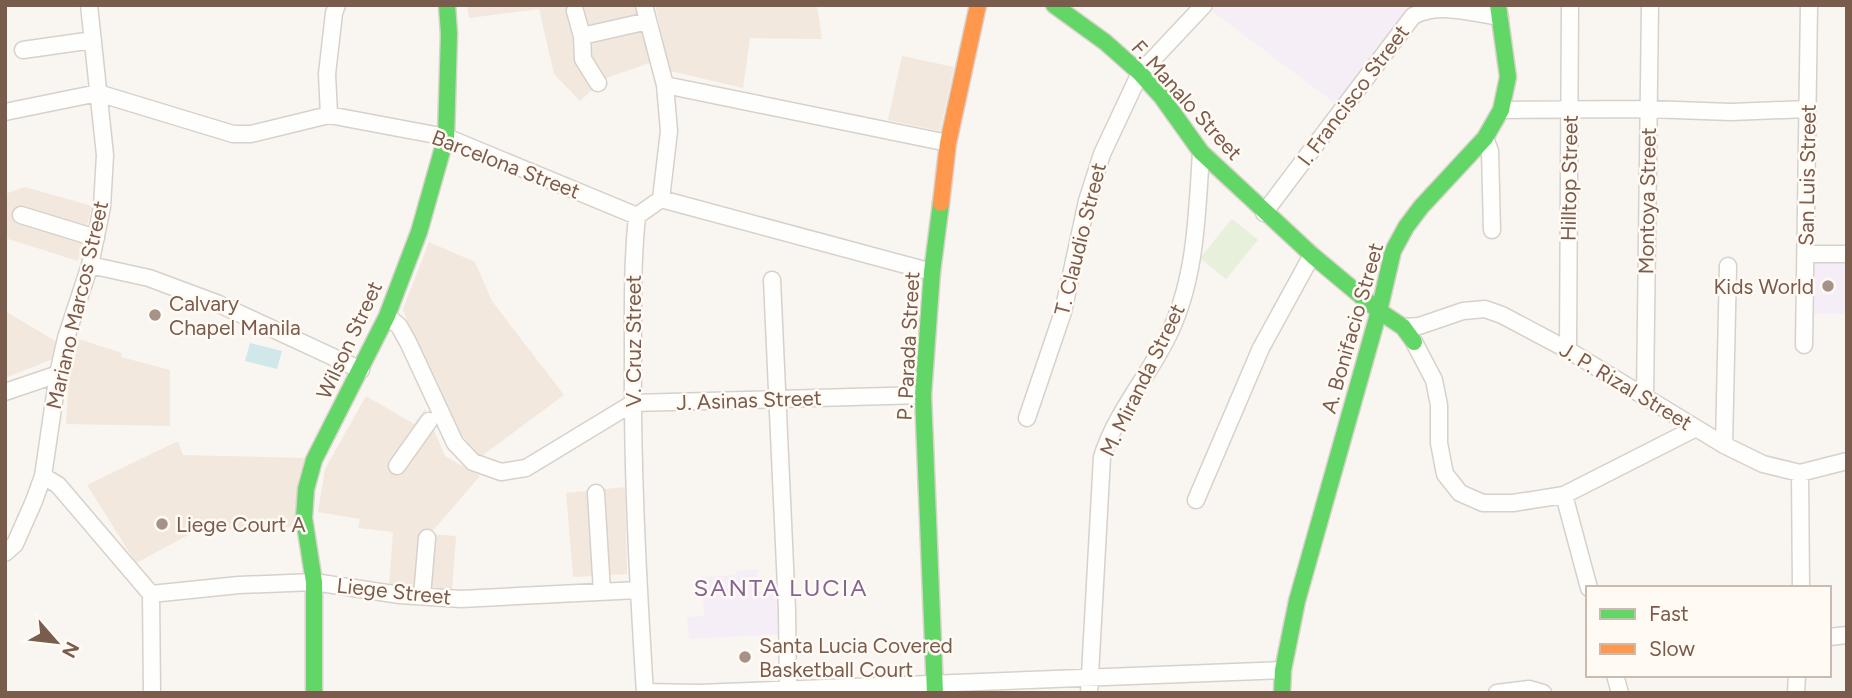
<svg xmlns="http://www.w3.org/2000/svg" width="1852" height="698" viewBox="0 0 1852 698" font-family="Figtree,sans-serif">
  <rect width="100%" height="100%" fill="#f9f5f0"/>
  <!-- residential -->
  <path fill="#f2e8de" d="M467,5H639L652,62L604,79L580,101L554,74L539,9L469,18Z
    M655,5H817L822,39L750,38L743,88L670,71Z
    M902,56L954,67L940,131L888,120Z
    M25,187L92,206L78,261L5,238V194Z
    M429,242L475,262L492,301L564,395L479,458L449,418L422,360L403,309Z
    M5,311L57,342L53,359L5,378Z
    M79,339L122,353L121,357L170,370V426L66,424L69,378Z
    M366,396L414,424L425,409L445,456L480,476L430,534L456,536L452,591L389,586L393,532L358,528L360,519L318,512L325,469Z
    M178,441L183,455L306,458L296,527L209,530L207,525L136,563L87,485Z
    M625,487L627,574L573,577L566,493Z"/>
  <!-- education -->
  <path fill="#f6eef6" d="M1431,5L1410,12L1391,30L1336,104L1205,6Z
    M1810,259H1847V314H1809Z
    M757,569L759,592L780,591L782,634L689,639L687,617L704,616L702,577L735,575L736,571Z"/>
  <!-- green -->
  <path fill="#e7f0db" d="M1232,219L1258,240L1226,279L1200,258Z"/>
  <!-- water -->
  <path fill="#d0e8ea" d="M250,343L282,351L277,369L245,361Z"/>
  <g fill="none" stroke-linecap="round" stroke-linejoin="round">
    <defs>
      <path id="street" d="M644,5L665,85L669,131L661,199L637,216C632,264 633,312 633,361C632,471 638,582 645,693
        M575,11L582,36L583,59L598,83
        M582,36L648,21
        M23,50L93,40
        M665,85L948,143
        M1501,110L1649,109L1731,112L1808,109
        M5,112L98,93L233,134H251L329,115L446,137L637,216
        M329,115L327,74L334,13L337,5
        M1485,138L1490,151L1492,230
        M661,199L932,272
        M1264,213L1413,16C1440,2 1472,13 1500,17
        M21,215L96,238
        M1806,254H1847
        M90,265L149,278L219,304L361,370
        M772,280L787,610L788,688
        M387,316L399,326L408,342L455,443L473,462L501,472L526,468L633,403L923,395
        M1403,327L1419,326L1463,311L1485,309L1502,315L1568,350L1724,445L1763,464L1800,473L1847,461
        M1414,342L1434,380L1439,405V443L1445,474L1460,493L1483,503H1513L1564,495L1696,428
        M1804,345L1809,5
        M1568,350L1570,5
        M5,392L58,374
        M1645,397L1650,5
        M1027,418L1063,312L1087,201L1102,154L1140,73L1204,5
        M1724,445L1728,266
        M397,466L429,421
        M1800,473L1801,588
        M43,476L58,485L151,594L152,693
        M596,493L602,592
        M1564,495L1589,588
        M1196,500L1261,348L1312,255
        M5,553L15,544L34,501L43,476L58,374L66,338L90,265L102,207L105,155L89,5
        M151,594L239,585L314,582L400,595L461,599L638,590
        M422,596L427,538
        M1829,637L1847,635
        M1615,675L1620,693
        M645,692L698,693L1283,670
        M1089,693L1102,457C1115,415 1146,379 1166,340C1196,283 1197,215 1201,152
        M1497,693L1529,689L1543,693
        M1796,693L1797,675"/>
      <path id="fast" d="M1054,5L1105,42L1140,73L1161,96L1201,152L1312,255L1379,311L1403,327L1414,342
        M314,693V582L304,518L306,489L314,460L387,316L419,232L446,137L449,34L447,5
        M935,693L923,395L932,272L941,203
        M1282,693L1283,670L1297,601L1379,311L1393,251L1406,227L1421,207L1485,138L1501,110L1508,77L1498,5"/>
      <path id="slow" d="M941,203L948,143L978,5"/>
    </defs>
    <!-- street casing -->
    <use href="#street" stroke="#d7d1cb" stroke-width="19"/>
    <!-- fast casing -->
    <use href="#fast" stroke="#d9d2cb" stroke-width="19"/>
    <!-- slow casing -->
    <use href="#slow" stroke="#d9d2cb" stroke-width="19"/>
    <!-- street -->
    <use href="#street" stroke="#fefefd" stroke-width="16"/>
    <!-- fast -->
    <use href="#fast" stroke="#63d668" stroke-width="16"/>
    <!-- slow -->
    <use href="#slow" stroke="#ff974d" stroke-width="16"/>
  </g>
  <!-- markers -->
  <g fill="#a69286" stroke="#fffaf3" stroke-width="2.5">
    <circle cx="1828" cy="286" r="7"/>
    <circle cx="155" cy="315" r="7"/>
    <circle cx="162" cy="524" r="7"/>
    <circle cx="745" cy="657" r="7"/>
  </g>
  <g text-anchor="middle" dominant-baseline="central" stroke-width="5" stroke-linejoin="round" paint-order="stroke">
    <!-- street labels -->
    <g font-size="21" fill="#7a5c4d" stroke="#fffaf3">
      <text transform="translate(1353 95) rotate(-53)">I. Francisco Street</text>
      <text transform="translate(1187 100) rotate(48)">F. Manalo Street</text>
      <text transform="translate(506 164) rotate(21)">Barcelona Street</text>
      <text transform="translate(1807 175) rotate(-89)">San Luis Street</text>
      <text transform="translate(1569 178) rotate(-89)">Hilltop Street</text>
      <text transform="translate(1647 201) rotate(-89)">Montoya Street</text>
      <text transform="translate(1080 239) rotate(-76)">T. Claudio Street</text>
      <text transform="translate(77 305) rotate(-77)">Mariano Marcos Street</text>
      <text transform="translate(1352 328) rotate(-74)">A. Bonifacio Street</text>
      <text transform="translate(349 340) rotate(-65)">Wilson Street</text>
      <text transform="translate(633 341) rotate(-90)">V. Cruz Street</text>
      <text transform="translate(908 346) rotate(-87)">P. Parada Street</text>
      <text transform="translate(1142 380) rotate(-64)">M. Miranda Street</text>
      <text transform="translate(1626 386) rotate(31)">J. P. Rizal Street</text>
      <text transform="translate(749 400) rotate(-2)">J. Asinas Street</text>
      <text transform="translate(394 591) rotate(6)">Liege Street</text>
    </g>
    <!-- poi labels -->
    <g font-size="21" fill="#7a5c4d" stroke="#fffaf3" text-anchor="start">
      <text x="1814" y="286" text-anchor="end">Kids World</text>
      <text x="169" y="303">Calvary<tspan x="169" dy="24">Chapel Manila</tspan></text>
      <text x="176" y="524">Liege Court A</text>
      <text x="759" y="645">Santa Lucia Covered<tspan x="759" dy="24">Basketball Court</tspan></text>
    </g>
    <!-- quarter labels -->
    <g font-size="24" letter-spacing="2" fill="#846695" stroke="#fffaf3">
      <text x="781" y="587">SANTA LUCIA</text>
    </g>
  </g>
  <!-- border -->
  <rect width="1852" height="698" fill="none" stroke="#7a5c4d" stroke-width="14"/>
  <!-- legend -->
  <rect x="1586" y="586" width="245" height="91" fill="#fffaf3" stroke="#cabbb1" stroke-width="2"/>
  <rect x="1600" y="609" width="35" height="10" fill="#63d668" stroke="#cabbb1" stroke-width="2"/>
  <text x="1649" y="621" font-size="21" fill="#7a5c4d">Fast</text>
  <rect x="1600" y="644" width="35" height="10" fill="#ff974d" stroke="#cabbb1" stroke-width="2"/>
  <text x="1649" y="656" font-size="21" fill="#7a5c4d">Slow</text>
  <!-- north arrow -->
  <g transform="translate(56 642) rotate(118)" stroke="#fffaf3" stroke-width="5" paint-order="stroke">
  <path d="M0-5L12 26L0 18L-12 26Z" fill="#7a5c4d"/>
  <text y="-10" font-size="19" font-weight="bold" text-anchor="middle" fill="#7a5c4d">N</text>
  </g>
</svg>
